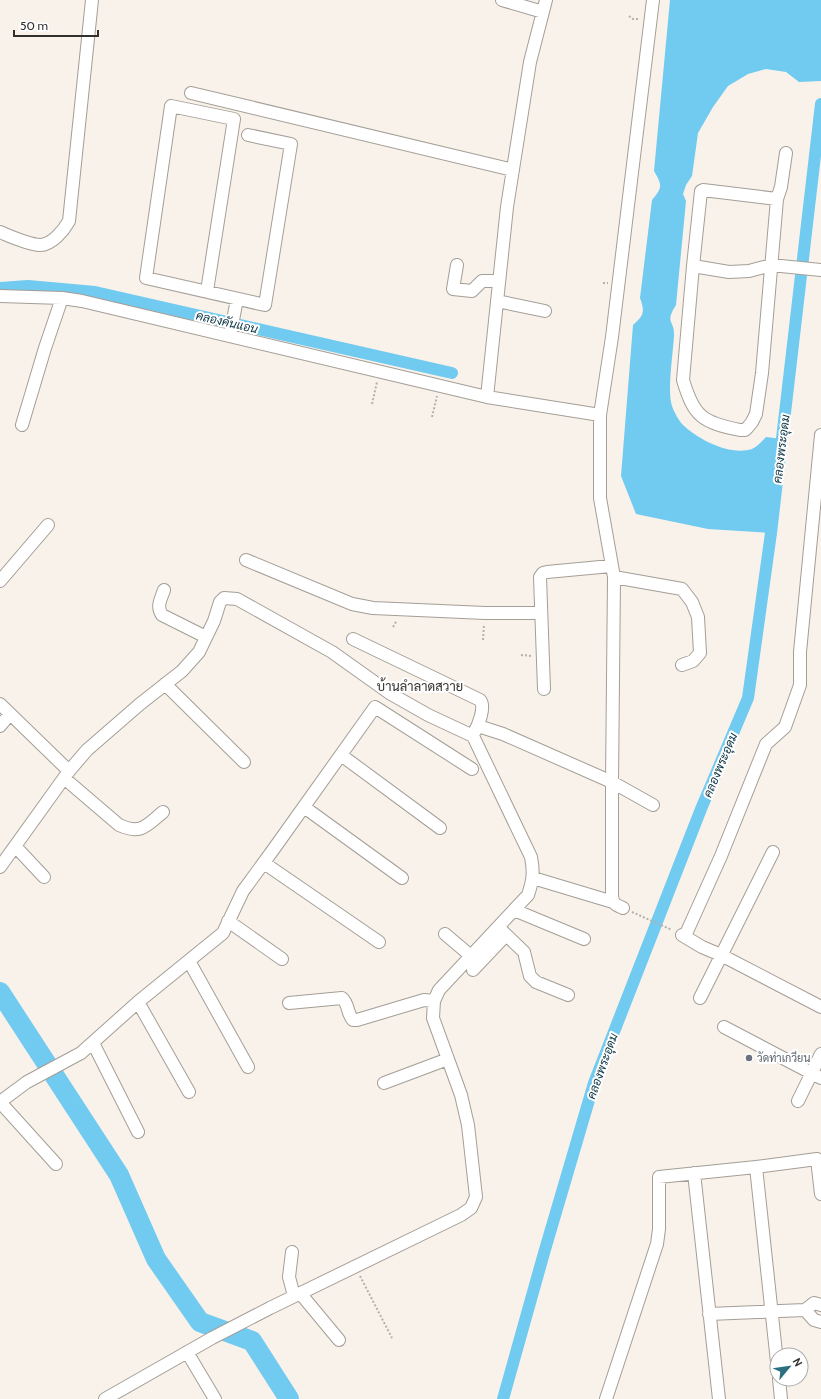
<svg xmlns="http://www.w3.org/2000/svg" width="821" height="1399" viewBox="0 0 821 1399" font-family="Cabin,Sarabun,sans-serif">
  <rect width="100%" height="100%" fill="#f8f2eb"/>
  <!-- water -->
  <path fill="#71caef" d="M670,0H821V81L799,82L786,72L766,69L748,74L728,86L713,107L698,133L692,176L686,185L683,194L686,201L676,305C664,324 675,320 674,336C673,353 667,392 672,406C674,412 679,421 683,425C699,440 730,456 752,449C757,447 762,441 766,437L782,439L771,533L708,529L636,514L621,476L633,325C644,315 645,312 640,298L652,200C663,187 662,185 654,171Z"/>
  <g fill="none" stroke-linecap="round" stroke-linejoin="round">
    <!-- canal -->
    <path stroke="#71caef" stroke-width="12" d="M0,288L28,286L95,292L452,373
      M503,1399L544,1253L594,1083L701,809L748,698L771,533L821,104"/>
    <!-- river -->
    <path stroke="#71caef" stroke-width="20" d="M0,992L119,1175L156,1259L200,1322L252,1341L289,1399"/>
    <defs>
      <path id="minor" d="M502,0L543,12
        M191,93L513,170
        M786,153L781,187L777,199L762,373L756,414L752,422L748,427L745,430H740C702,422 694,417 683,380L693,266L729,272L749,271L771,265L821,270
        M0,232C12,237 27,244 40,245C52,245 64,230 69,221L92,0
        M457,265L453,289L472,291L482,281H499
        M693,266L701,191L703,190L777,199
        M207,291L234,119L171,106L146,278L265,305L291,144L248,135
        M0,296L62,298L82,301L487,397L507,207L530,62L546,0
        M497,301L545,311
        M230,336L237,299
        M487,397L600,415
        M22,425L45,348L62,298
        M246,560L352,604L373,608L485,613H541
        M614,577L682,589L692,602L698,617L700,653L693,661L682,665
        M0,581L48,525
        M164,590C161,599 156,606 162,615L206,637
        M353,639L480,700C486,707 478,726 474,733
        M165,684L244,762
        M544,689L540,577L543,573L547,572L611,566
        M0,704L69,771
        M0,726L10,714
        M478,726L503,734L612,782L653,805
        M341,755L440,828
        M64,778L119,825C141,835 146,826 163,812
        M304,807L402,878
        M15,846L44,877
        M264,863L379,942
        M0,867L69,771L87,750L140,704L182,671L199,652L214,621L220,602L224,598L237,599L332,652L391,694L428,715L473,736L531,857C534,873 533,880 528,895L439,990L434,1001L433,1018L461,1095L468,1125L476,1197L471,1208L461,1215L270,1308L212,1338L105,1399
        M533,878L613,902
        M623,908C616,905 613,904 612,896V782L614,577L600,498V415L612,337L653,0
        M514,910L584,939
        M228,921L282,959
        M498,927L524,952L530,976L536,982L568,995
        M445,934L471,956
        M682,935L702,947L721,955L821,1007
        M685,936L721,856L766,744L785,727L800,685V652L821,435
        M189,961L248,1067
        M473,970L506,935
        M700,998L773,852
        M138,1002L189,1092
        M289,1003L342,998C349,1004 347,1014 353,1020H357L424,1000L434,1001
        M724,1027L821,1078
        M93,1043L138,1132
        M384,1083L448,1059
        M798,1101L821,1054
        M0,1102L27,1082L81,1053L138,1002L223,933L243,891L273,850L375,707L472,769
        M0,1102L56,1164
        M756,1167L777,1362
        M694,1173L719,1399
        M292,1252L289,1277L294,1296
        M300,1293L339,1340
        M821,1305L814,1303L805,1310L814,1320L821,1322
        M709,1314L805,1310
        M187,1352L215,1399
        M779,1379L781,1399
        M606,1399L657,1244L659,1229V1177L756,1167L817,1159L821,1194"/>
    </defs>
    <!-- minor casing -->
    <use href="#minor" stroke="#a49e97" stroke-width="14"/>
    <!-- path -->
    <path stroke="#b5b0ab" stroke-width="2" stroke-dasharray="2 2" stroke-linecap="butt" d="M629,16L633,19H640
      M603,283H608
      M372,404L377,382
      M432,417L437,396
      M393,627L397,620
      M483,640L484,624
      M521,655L532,656
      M632,912L672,930
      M360,1276L392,1338"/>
    <!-- minor -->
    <use href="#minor" stroke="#fff" stroke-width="12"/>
  </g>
  <!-- markers -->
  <circle fill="#6b7280" stroke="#fff" stroke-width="1.5" cx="749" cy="1058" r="4"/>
  <g text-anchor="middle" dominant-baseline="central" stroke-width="4" stroke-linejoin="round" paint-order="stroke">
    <!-- worship labels -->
    <g font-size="11" fill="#5b616d" stroke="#fff" text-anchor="start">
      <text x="757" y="1058">วัดท่าเกวียน</text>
    </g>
    <!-- water labels -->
    <g font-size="12" font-style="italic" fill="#0b3544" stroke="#fff">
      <text transform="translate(227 322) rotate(13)">คลองคันแอน</text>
      <text transform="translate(781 449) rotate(-83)">คลองพระอุดม</text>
      <text transform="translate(720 765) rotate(-67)">คลองพระอุดม</text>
      <text transform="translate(602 1066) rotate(-70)">คลองพระอุดม</text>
    </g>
    <!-- quarter labels -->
    <g font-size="13" fill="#32302d" stroke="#fff">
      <text x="420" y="686">บ้านลำลาดสวาย</text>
    </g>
  </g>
  <!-- north arrow -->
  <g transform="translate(789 1367) rotate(61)"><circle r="19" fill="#ffffff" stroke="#adacab"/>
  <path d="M0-3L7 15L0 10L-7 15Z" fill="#2b6f80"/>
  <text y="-6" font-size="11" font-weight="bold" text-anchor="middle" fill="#32302d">N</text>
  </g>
  <!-- scale -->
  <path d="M14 30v6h84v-6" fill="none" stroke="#32302d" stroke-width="2"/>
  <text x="20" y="30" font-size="12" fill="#32302d" stroke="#ffffff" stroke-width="3" paint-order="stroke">50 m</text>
</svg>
